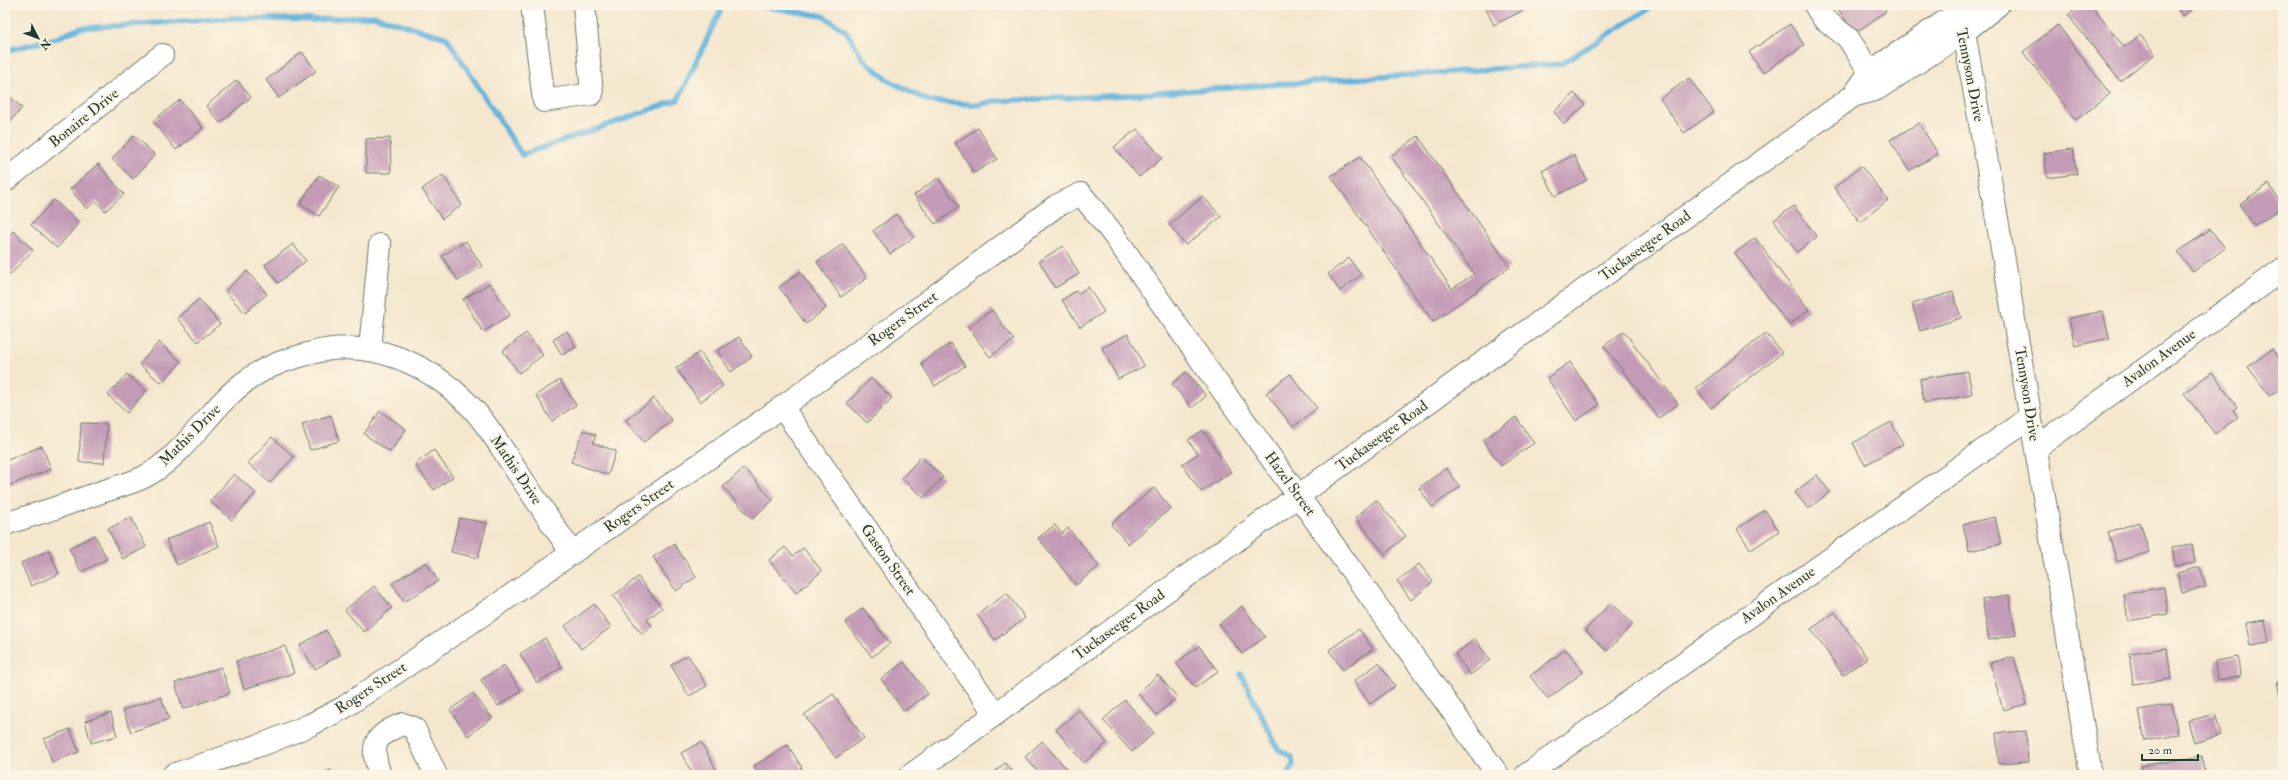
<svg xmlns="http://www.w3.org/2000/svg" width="2288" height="780" viewBox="0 0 2288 780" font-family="'IM FELL Double Pica',serif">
  <rect width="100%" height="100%" fill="#fcf5e5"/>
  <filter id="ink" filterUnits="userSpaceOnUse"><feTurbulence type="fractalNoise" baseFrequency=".025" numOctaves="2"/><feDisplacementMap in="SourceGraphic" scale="8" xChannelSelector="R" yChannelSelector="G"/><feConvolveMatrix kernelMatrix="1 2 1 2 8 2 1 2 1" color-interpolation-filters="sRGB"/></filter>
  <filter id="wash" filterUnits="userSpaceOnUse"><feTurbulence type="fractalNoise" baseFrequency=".012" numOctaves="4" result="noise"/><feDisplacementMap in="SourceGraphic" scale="16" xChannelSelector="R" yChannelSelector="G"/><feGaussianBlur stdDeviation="0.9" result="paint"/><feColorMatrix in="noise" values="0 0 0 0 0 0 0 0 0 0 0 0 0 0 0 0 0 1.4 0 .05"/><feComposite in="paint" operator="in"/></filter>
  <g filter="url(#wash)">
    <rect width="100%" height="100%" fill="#f5e7ce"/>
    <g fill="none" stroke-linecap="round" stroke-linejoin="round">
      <!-- stream -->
      <path stroke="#60b3db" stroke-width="5.5" d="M753,5L823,16L846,31L864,60L888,80L928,101L978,105L994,101L1129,95L1561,64L1655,5
        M5,51L57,38L80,28L235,18L314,20L374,16L447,38L522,155L678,100L723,5
        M1241,674L1278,749L1292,757L1293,765L1288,775"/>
    </g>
    <g id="blocks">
      <!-- building -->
      <path fill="#c49bb7" d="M1484,5H1534L1494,25Z
        M1835,5H1882L1886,11L1855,33Z
        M2081,5H2091L2124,47L2140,35L2155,54L2120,81L2068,15Z
        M2174,5H2190L2193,9L2183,16Z
        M1790,24L1804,45L1763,73L1749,52Z
        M2058,25L2110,94L2076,120L2023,52Z
        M302,52L316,71L279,98L266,80Z
        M1689,78L1714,112L1684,133L1660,99Z
        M237,80L251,97L220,123L206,106Z
        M5,92L22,108L5,127Z
        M1574,93L1585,105L1564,124L1554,112Z
        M180,100L203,128L176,150L153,121Z
        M1919,123L1938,154L1909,171L1890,140Z
        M978,128L997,159L974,173L955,143Z
        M1137,129L1162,158L1139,177L1114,147Z
        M134,135L155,155L133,179L112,159Z
        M1418,136L1510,267L1433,322L1331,176L1360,157L1452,289L1474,274L1391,156Z
        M390,138L391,173H366V139Z
        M2073,149L2077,174L2047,178L2044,153Z
        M1574,155L1587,180L1555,196L1542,171Z
        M98,164L124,194L105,211L96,201L87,209L70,189Z
        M1861,166L1888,200L1860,222L1834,188Z
        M319,175L339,187L319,216L300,204Z
        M443,175L462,205L442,219L422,189Z
        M938,178L959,207L935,224L914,195Z
        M2269,184L2283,207L2254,226L2239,204Z
        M1203,196L1221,217L1186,245L1169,225Z
        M54,200L79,223L57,248L31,225Z
        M1794,206L1817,237L1797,252L1774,220Z
        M896,214L914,237L890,254L873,231Z
        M2210,229L2225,248L2193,272L2178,252Z
        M13,231L33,250L10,275L5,271V240Z
        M1755,238L1809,310L1789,325L1735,253Z
        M466,241L482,266L458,281L442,256Z
        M293,244L306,261L278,283L265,265Z
        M843,244L867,278L841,297L817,262Z
        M1063,246L1079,274L1055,288L1039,261Z
        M1349,258L1361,275L1340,291L1328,274Z
        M247,271L267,294L245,313L225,291Z
        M800,272L826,308L806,324L779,287Z
        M490,283L510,315L483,332L463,299Z
        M1088,287L1104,312L1080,327L1062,300L1076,291L1078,294Z
        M1953,292L1961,318L1920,331L1912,304Z
        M199,299L220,324L198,342L177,318Z
        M992,310L1014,340L990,357L968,327Z
        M2103,311L2109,338L2075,346L2069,318Z
        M567,331L576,347L562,355L553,340Z
        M1624,331L1678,404L1659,418L1604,346Z
        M526,333L543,355L519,373L503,351Z
        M1766,333L1782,353L1711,408L1696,388Z
        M1128,334L1144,366L1118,379L1102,348Z
        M739,337L752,357L731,372L717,351Z
        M159,342L181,362L161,383L139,364Z
        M951,343L965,366L935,386L921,363Z
        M2272,349L2283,364V387L2270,396L2248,367Z
        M700,352L723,386L700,402L676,368Z
        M1570,362L1599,405L1576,421L1547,378Z
        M1968,371L1972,395L1924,403L1920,379Z
        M1186,372L1206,396L1192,408L1172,384Z
        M2212,372L2237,407L2233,410L2238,417L2215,434L2184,393Z
        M127,374L146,391L127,413L108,395Z
        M1290,374L1317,408L1293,427L1266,393Z
        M871,378L892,398L867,423L847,403Z
        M560,380L576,405L552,421L536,395Z
        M654,398L672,421L644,442L626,420Z
        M380,411L406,429L390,452L364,434Z
        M331,415L339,441L310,450L302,424Z
        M1516,417L1534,443L1501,466L1483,440Z
        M1891,422L1903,444L1865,465L1853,443Z
        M81,423L107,424L104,463L79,462Z
        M583,430L596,435L593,443L616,451L608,475L571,462Z
        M1203,430L1231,472L1201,492L1182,464L1198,454L1188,440Z
        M272,437L294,457L270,483L248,463Z
        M42,446L51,469L5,487V461Z
        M434,450L453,477L434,490L415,464Z
        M921,457L943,477L924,498L902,478Z
        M744,468L773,500L752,519L723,487Z
        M1446,468L1460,487L1432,507L1419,488Z
        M234,474L256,493L232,520L210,501Z
        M1817,475L1830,492L1808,509L1795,492Z
        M1154,488L1171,508L1128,544L1111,524Z
        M1376,500L1406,536L1385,554L1355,518Z
        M1765,510L1779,531L1751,550L1737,529Z
        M131,517L146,547L123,559L108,529Z
        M1995,517L2001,544L1969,551L1963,524Z
        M459,518L487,523L478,558L451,552Z
        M209,522L219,546L177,565L166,540Z
        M2140,522L2149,552L2117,562L2108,532Z
        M1055,525L1062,534L1068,528L1099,566L1076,585L1038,538Z
        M95,535L107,559L81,572L69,548Z
        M674,544L696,577L676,591L653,557Z
        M2192,544L2195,563L2175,566L2172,547Z
        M785,547L793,556L803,548L822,571L796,593L769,560Z
        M49,550L59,574L31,586L21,563Z
        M426,562L438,581L404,602L392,583Z
        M1419,564L1433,582L1411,600L1397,581Z
        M2200,567L2206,587L2182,593L2177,573Z
        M638,577L662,608L647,620L652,626L642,634L613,596Z
        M374,586L392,608L364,632L345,610Z
        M2164,587L2168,614L2128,621L2124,594Z
        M1007,593L1025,618L995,640L977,615Z
        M2009,595L2016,635L1989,640L1982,599Z
        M1611,603L1633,624L1607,651L1585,630Z
        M594,604L611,627L581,649L565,626Z
        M1242,606L1265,637L1242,654L1219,624Z
        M863,608L890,643L872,657L845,622Z
        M1835,612L1867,658L1843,675L1811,629Z
        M2265,620L2269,643L2250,646L2246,623Z
        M1359,629L1373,649L1343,670L1329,650Z
        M326,630L340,655L315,669L300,645Z
        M545,638L562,667L537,683L520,654Z
        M1475,639L1490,660L1470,675L1455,654Z
        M285,646L294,673L244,689L236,661Z
        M1199,646L1218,671L1195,688L1176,663Z
        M2167,648L2171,679L2133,684L2129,653Z
        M1566,649L1583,672L1548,699L1530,676Z
        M688,655L707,686L689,696L671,665Z
        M2014,657L2027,704L2003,710L1990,663Z
        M2238,657L2240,677L2217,680L2215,661Z
        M904,662L928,694L904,711L881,679Z
        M1379,663L1395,686L1370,704L1354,681Z
        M504,665L521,691L498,706L481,680Z
        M221,667L230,693L183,709L175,683Z
        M1158,675L1177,697L1157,715L1138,693Z
        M2283,680V702H2281L2277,681Z
        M473,693L492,718L468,736L450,710Z
        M833,694L864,738L836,758L804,715Z
        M161,697L169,719L131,732L123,710Z
        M1125,700L1154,733L1132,752L1103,720Z
        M2172,704L2178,735L2145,741L2139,710Z
        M1079,710L1107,743L1084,763L1056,730Z
        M111,713L117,736L91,743L85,721Z
        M2215,714L2221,735L2194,743L2188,721Z
        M70,729L79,752L52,762L44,739Z
        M2026,731L2028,762L1999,764L1996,733Z
        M1042,741L1072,775H1041L1025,757Z
        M701,742L717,771L709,775H683L691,771L681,753Z
        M788,745L802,768L791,775H760L754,766Z
        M2202,756L2204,772L2193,775H2143L2141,766Z
        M1005,763L1015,775H991Z
        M331,770L333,775H316Z"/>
    </g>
  </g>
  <g filter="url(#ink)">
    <use href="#blocks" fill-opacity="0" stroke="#6a786a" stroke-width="1"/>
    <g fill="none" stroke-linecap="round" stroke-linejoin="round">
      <defs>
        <path id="minor" d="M532,5L544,101L592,94L584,5
          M1815,5L1823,18L1848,38L1870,72
          M1958,16L1964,32L1997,219L2091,775
          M5,181L162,55
          M370,349L380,245
          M782,407L995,714
          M2036,448L2283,269
          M5,524C38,514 71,503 104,491C117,487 132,483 144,477C188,454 209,406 249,379C268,365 289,359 311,353C372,337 430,364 472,408C490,427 503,451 518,473C536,500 554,526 572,553
          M173,775L269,742L310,725L343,708L503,601L782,407L904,319L1056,206L1081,194L1113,234L1208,370L1498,775
          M380,775C370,746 373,735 403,724L414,728L436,775
          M1526,775L2030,417"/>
        <path id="major" d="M1853,96L1877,89L1964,32L1998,5
          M911,775L1853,96L1870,72L1969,5"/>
      </defs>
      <!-- minor casing -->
      <use href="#minor" stroke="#6a786a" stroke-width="24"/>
      <!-- major casing -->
      <use href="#major" stroke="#6a786a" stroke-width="24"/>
      <!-- minor -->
      <use href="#minor" stroke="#fff" stroke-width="22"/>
      <!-- major -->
      <use href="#major" stroke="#fff" stroke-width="22"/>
    </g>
  </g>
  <g text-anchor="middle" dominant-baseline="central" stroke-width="3.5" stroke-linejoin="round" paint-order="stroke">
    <!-- street labels -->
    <g font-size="15" fill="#1f3d34" stroke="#fcf5e5">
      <text transform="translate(1970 75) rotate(79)">Tennyson Drive</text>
      <text transform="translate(84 118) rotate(-39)">Bonaire Drive</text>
      <text transform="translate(1645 246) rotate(-36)">Tuckaseegee Road</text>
      <text transform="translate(903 319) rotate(-36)">Rogers Street</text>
      <text transform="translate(2159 358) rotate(-36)">Avalon Avenue</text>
      <text transform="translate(2027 394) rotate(81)">Tennyson Drive</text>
      <text transform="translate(190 435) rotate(-45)">Mathis Drive</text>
      <text transform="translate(1382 436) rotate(-36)">Tuckaseegee Road</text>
      <text transform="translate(516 470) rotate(56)">Mathis Drive</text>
      <text transform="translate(1290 484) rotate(54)">Hazel Street</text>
      <text transform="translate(639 506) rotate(-35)">Rogers Street</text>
      <text transform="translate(888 560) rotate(55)">Gaston Street</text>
      <text transform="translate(1778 595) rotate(-35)">Avalon Avenue</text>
      <text transform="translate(1119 625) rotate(-36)">Tuckaseegee Road</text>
      <text transform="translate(371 688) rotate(-33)">Rogers Street</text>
    </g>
  </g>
  <!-- margin -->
  <rect width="2288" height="780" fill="none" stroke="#fcf5e5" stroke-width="20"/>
  <!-- north arrow -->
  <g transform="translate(38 38) rotate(132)" stroke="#fcf5e5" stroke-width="3" paint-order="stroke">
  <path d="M0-3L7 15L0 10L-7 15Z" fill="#1f3d34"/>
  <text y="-6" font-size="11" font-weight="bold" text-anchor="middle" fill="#1f3d34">N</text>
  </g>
  <!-- scale -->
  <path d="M2142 754v6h56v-6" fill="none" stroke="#1f3d34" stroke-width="2"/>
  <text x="2148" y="754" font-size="12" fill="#1f3d34" stroke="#fcf5e5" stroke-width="3" paint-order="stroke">20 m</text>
</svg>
